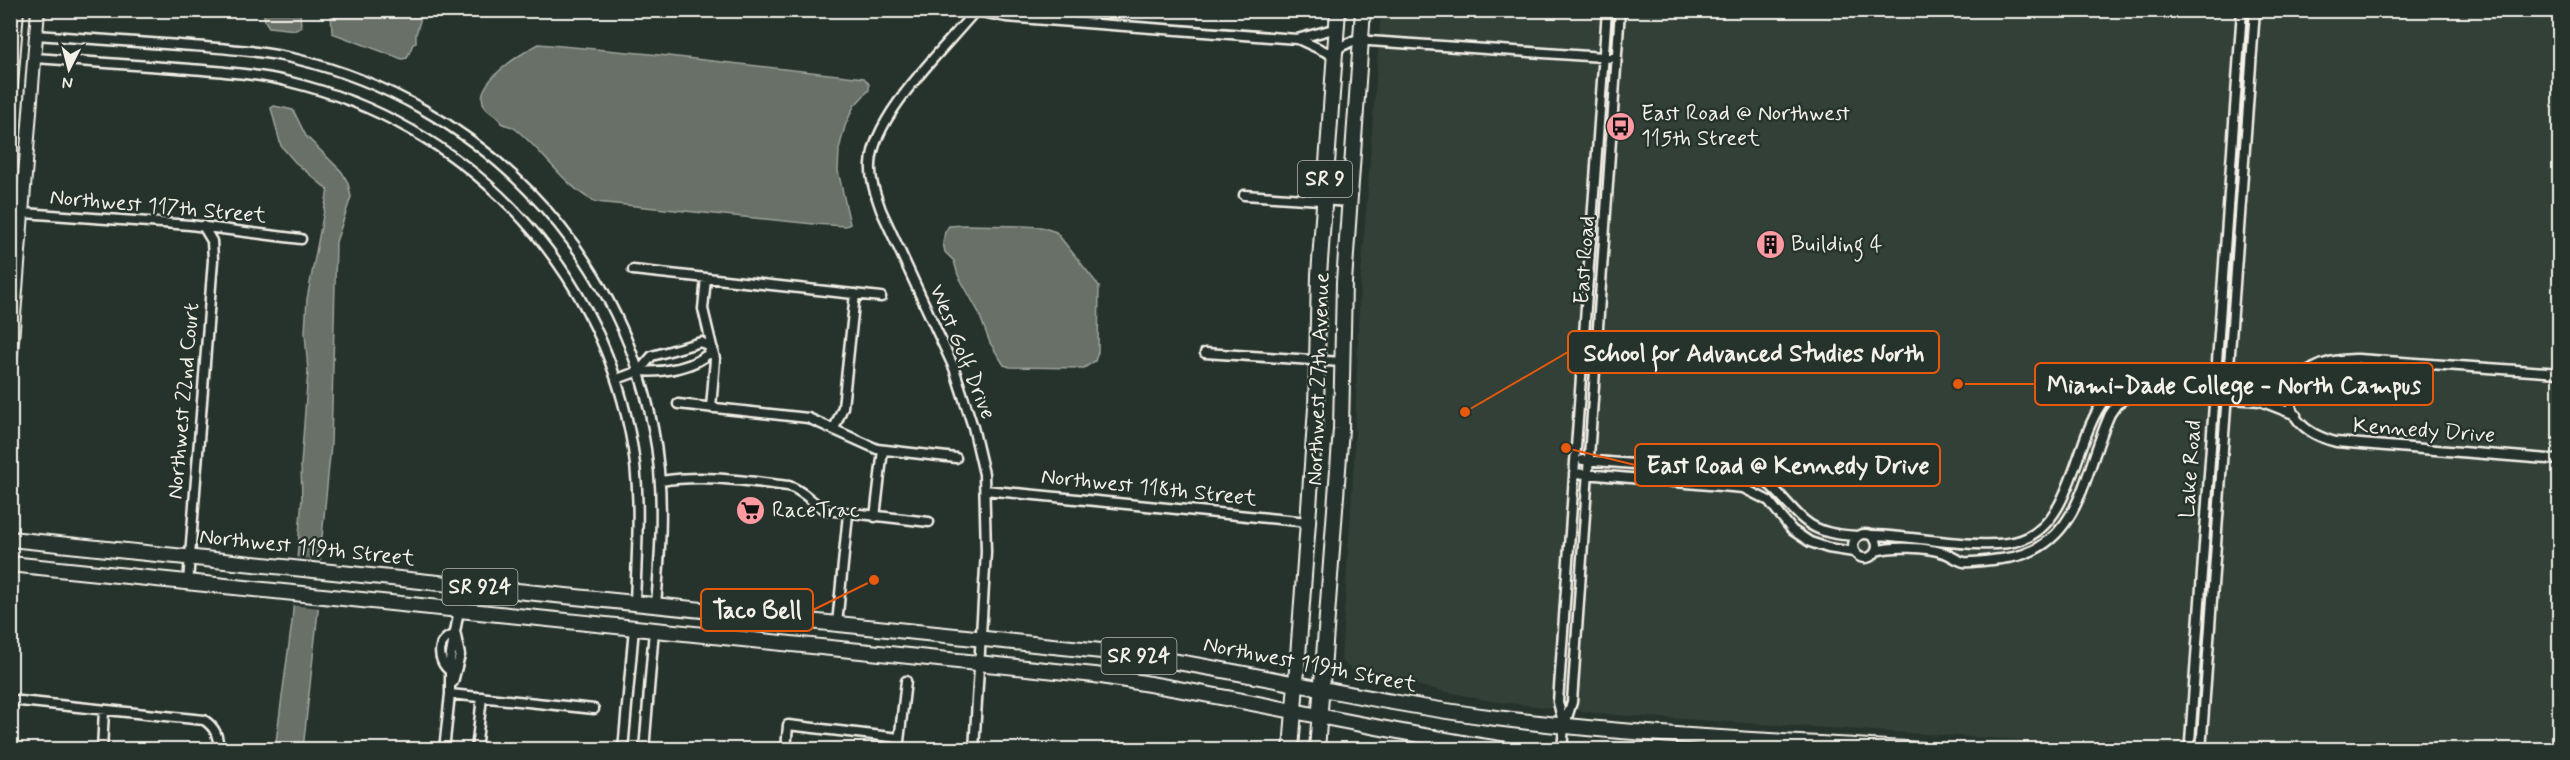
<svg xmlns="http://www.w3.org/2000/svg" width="2570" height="760" viewBox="0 0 2570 760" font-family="Mynerve,sans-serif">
  <rect width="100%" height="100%" fill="#26332d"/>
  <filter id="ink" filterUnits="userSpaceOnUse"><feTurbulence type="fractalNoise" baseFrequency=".0167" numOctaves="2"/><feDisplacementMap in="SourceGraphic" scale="12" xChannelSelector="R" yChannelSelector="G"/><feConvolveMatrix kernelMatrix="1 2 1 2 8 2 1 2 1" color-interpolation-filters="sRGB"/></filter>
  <g filter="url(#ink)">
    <!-- built -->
    <path fill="#333f39" d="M1381,11H2559V749L2451,747L2167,749L1615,715L1490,701L1354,672L1341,660L1354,463L1359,305Z"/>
    <!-- water -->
    <path fill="#676f68" stroke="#9fa39b" stroke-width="1.5" d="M263,11H300L301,27L296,30L269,27L265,21Z
      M331,11V10L423,11L416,34V43L413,44L407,58L402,59L332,33Z
      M539,44L650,54L864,78L869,84V90L854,106L845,126L839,149L838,171L850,224L846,226L814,224L596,202C566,189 541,148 514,128C509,125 506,126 501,123C498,114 489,114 485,107C470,84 522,53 539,44Z
      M274,106L293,110L306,136L342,172L348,183L351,197L336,242L331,445L321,547L318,611L303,749H275L292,622L302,498L301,465L308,371L305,332L307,299L328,190L295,162L281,146L271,108Z
      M964,225L1022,226L1041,227L1056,232L1099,286L1098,352L1095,361L1084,368L1010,367L1004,365L990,343L978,311L958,275L954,261L945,252L943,243L945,232L949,226Z"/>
    <!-- pier -->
    <path fill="#26332d" d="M294,557L324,560L321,608L290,605Z"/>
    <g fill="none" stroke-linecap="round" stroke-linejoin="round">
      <defs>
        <path id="minor" d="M976,11L1006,17L1297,39L1337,28
          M36,35C84,38 131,42 179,45C218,48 258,50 296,59C477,103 618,245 653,428C665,487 661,546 656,605
          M1298,39L1335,56L1340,47L1355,40L1617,58
          M35,58C82,61 129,65 177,68C214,71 253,73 290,82C461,123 596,258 630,433C642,490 637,545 635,603
          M1244,195L1350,202
          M10,212L190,225L301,239
          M633,270L881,297
          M706,278L703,309L715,359L711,408
          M1205,353L1342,362
          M2560,373L2358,359C2284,357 2263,423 2336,442L2560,460
          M617,379L639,371L652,356L701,342L713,349C697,368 662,373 639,371
          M678,404L808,418L877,449L956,458
          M834,429L843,407L855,294
          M1583,460L1748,473C1775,482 1784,503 1804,520C1819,533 1838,535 1857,536
          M1574,473L1743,488L1769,501L1792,530L1810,542L1828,548L1854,552
          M661,481C704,474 746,481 789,486C804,491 812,503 826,510L929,522
          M985,490L1308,522
          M875,517L883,450
          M1853 546a12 12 0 1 1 24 0a12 12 0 1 1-24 0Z
          M1871,535C1911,535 1987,552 2021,540C2089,517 2070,385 2140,381L2263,388L2298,379
          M1876,551C1892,546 1927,547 1944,553C1951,555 1956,560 1964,562C1975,563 1989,560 2001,559C2081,551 2083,473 2110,414L2117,404L2129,397L2148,393L2260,401L2296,415
          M188,582L213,260L212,241L203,226
          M837,624L848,514
          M450,671C436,661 436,637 456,635
          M453,682L460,655L456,636
          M450,694L594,709
          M10,700L204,720C216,728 218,736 219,750
          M1564,726L1558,702L1607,10
          M102,750L104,710
          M444,750L450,694V660L459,610
          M476,750L482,697
          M623,750L634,628
          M644,750L654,630
          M786,750L788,725L899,738
          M898,750L906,681
          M974,750L986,552L984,474L973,427L954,368L881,210C876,195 870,181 871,165C872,116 945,48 976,10
          M1562,750L1564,727L1572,702L1620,10
          M2192,750L2190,742L2242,10
          M2201,750L2255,10"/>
        <path id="secondary" d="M10,98L17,10
          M10,366L38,10"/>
        <path id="primary" d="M1291,750L1308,522L1316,408L1319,275L1338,10
          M1317,750L1341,429L1344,282L1363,10"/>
        <path id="trunk" d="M10,539L1121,653C1247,671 1370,702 1496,718C1637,736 1780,741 1921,750
          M10,564L1095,675C1233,696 1369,729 1507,750"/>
      </defs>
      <!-- minor casing -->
      <use href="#minor" stroke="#f4f1e8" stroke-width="13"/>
      <!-- secondary casing -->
      <use href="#secondary" stroke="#f4f1e8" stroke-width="16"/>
      <!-- primary casing -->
      <use href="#primary" stroke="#f4f1e8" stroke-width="18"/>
      <!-- trunk casing -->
      <use href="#trunk" stroke="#f4f1e8" stroke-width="18"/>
      <!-- minor -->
      <use href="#minor" stroke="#26332d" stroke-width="8"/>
      <!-- secondary -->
      <use href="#secondary" stroke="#26332d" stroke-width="12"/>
      <!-- primary -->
      <use href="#primary" stroke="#26332d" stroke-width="14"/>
      <!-- trunk -->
      <use href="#trunk" stroke="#26332d" stroke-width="14"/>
    </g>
  </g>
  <!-- icons -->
  <defs>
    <symbol id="bus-disc" viewBox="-11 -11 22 22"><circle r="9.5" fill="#ff9aa2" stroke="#26332d"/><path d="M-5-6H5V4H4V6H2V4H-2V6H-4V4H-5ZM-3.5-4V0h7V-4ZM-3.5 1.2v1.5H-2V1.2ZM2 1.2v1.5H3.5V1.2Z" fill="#111"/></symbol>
    <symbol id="building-disc" viewBox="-11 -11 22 22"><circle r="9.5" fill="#ff9aa2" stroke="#26332d"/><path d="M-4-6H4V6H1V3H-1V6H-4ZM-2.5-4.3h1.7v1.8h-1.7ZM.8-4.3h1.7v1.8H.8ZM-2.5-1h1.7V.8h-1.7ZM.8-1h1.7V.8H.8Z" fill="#111"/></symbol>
    <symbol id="supermarket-disc" viewBox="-11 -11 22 22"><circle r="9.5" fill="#ff9aa2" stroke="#26332d"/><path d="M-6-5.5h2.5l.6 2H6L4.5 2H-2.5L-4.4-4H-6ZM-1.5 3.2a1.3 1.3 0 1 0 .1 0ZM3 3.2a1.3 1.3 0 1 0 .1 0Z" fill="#111"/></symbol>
  </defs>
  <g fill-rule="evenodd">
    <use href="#bus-disc" x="1604" y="110" width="33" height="33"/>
    <use href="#building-disc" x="1754" y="228" width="33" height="33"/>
    <use href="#supermarket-disc" x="734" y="494" width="33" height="33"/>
  </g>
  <g text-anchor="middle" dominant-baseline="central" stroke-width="5" stroke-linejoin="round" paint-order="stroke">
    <!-- shield labels -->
    <g fill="#26332d" stroke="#b6b8b0" stroke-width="1.5">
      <rect x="1298" y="161" width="54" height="36" rx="4.5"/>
      <rect x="442.5" y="569" width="75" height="36" rx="4.5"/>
      <rect x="1101.5" y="638" width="75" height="36" rx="4.5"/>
    </g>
    <g font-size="21" font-weight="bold" fill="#f4f1e8">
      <text x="1325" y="179">SR 9</text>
      <text x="480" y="587">SR 924</text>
      <text x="1139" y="656">SR 924</text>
    </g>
    <!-- poi labels -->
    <g font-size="22" fill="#f4f1e8" stroke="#26332d" text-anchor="start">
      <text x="1641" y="114">East Road @ Northwest<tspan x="1641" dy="25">115th Street</tspan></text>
      <text x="1791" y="245">Building 4</text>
      <text x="772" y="511">RaceTrac</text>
    </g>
    <!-- street labels -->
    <g font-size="22" fill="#f4f1e8" stroke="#26332d">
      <text transform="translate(158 207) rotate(5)">Northwest 117th Street</text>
      <text transform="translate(1585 260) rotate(-86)">East Road</text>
      <text transform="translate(962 352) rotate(68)">West Golf Drive</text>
      <text transform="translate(1319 379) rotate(-88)">Northwest 27th Avenue</text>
      <text transform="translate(184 401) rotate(-85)">Northwest 22nd Court</text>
      <text transform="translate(2424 431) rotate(4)">Kennedy Drive</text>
      <text transform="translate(2191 469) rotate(-86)">Lake Road</text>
      <text transform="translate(1149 488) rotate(6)">Northwest 118th Street</text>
      <text transform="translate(307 548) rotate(6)">Northwest 119th Street</text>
      <text transform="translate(1310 665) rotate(11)">Northwest 119th Street</text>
    </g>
  </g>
  <!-- callouts -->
  <path fill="none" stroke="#e8590c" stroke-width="2" d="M1465 412L1568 352M1958 384L2035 384M1566 448L1635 465M874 580L813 610"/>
  <g fill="#e8590c" stroke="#26332d" stroke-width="2">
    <circle cx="1465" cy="412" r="6"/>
    <circle cx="1958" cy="384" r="6"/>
    <circle cx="1566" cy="448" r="6"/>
    <circle cx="874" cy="580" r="6"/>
  </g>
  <g fill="#26332d" stroke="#e8590c" stroke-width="2">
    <rect x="1568" y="331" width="371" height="42" rx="6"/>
    <rect x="2035" y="363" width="398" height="42" rx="6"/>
    <rect x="1635" y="444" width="305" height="42" rx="6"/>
    <rect x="701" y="589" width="112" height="42" rx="6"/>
  </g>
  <g font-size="24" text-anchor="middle" font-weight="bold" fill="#f4f1e8">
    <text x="1754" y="361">School for Advanced Studies North</text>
    <text x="2234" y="393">Miami-Dade College - North Campus</text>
    <text x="1788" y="473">East Road @ Kennedy Drive</text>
    <text x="757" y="618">Taco Bell</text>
  </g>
  <!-- margin -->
  <rect width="2570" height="760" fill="none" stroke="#26332d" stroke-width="36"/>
  <rect x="18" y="18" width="2534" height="724" fill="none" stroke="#f4f1e8" stroke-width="2" filter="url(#ink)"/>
  <!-- north arrow -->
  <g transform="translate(69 69) rotate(186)" stroke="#26332d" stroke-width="4.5" paint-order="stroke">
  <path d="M0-4.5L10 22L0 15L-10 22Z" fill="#f4f1e8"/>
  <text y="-9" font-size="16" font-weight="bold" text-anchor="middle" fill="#f4f1e8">N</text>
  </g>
</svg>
